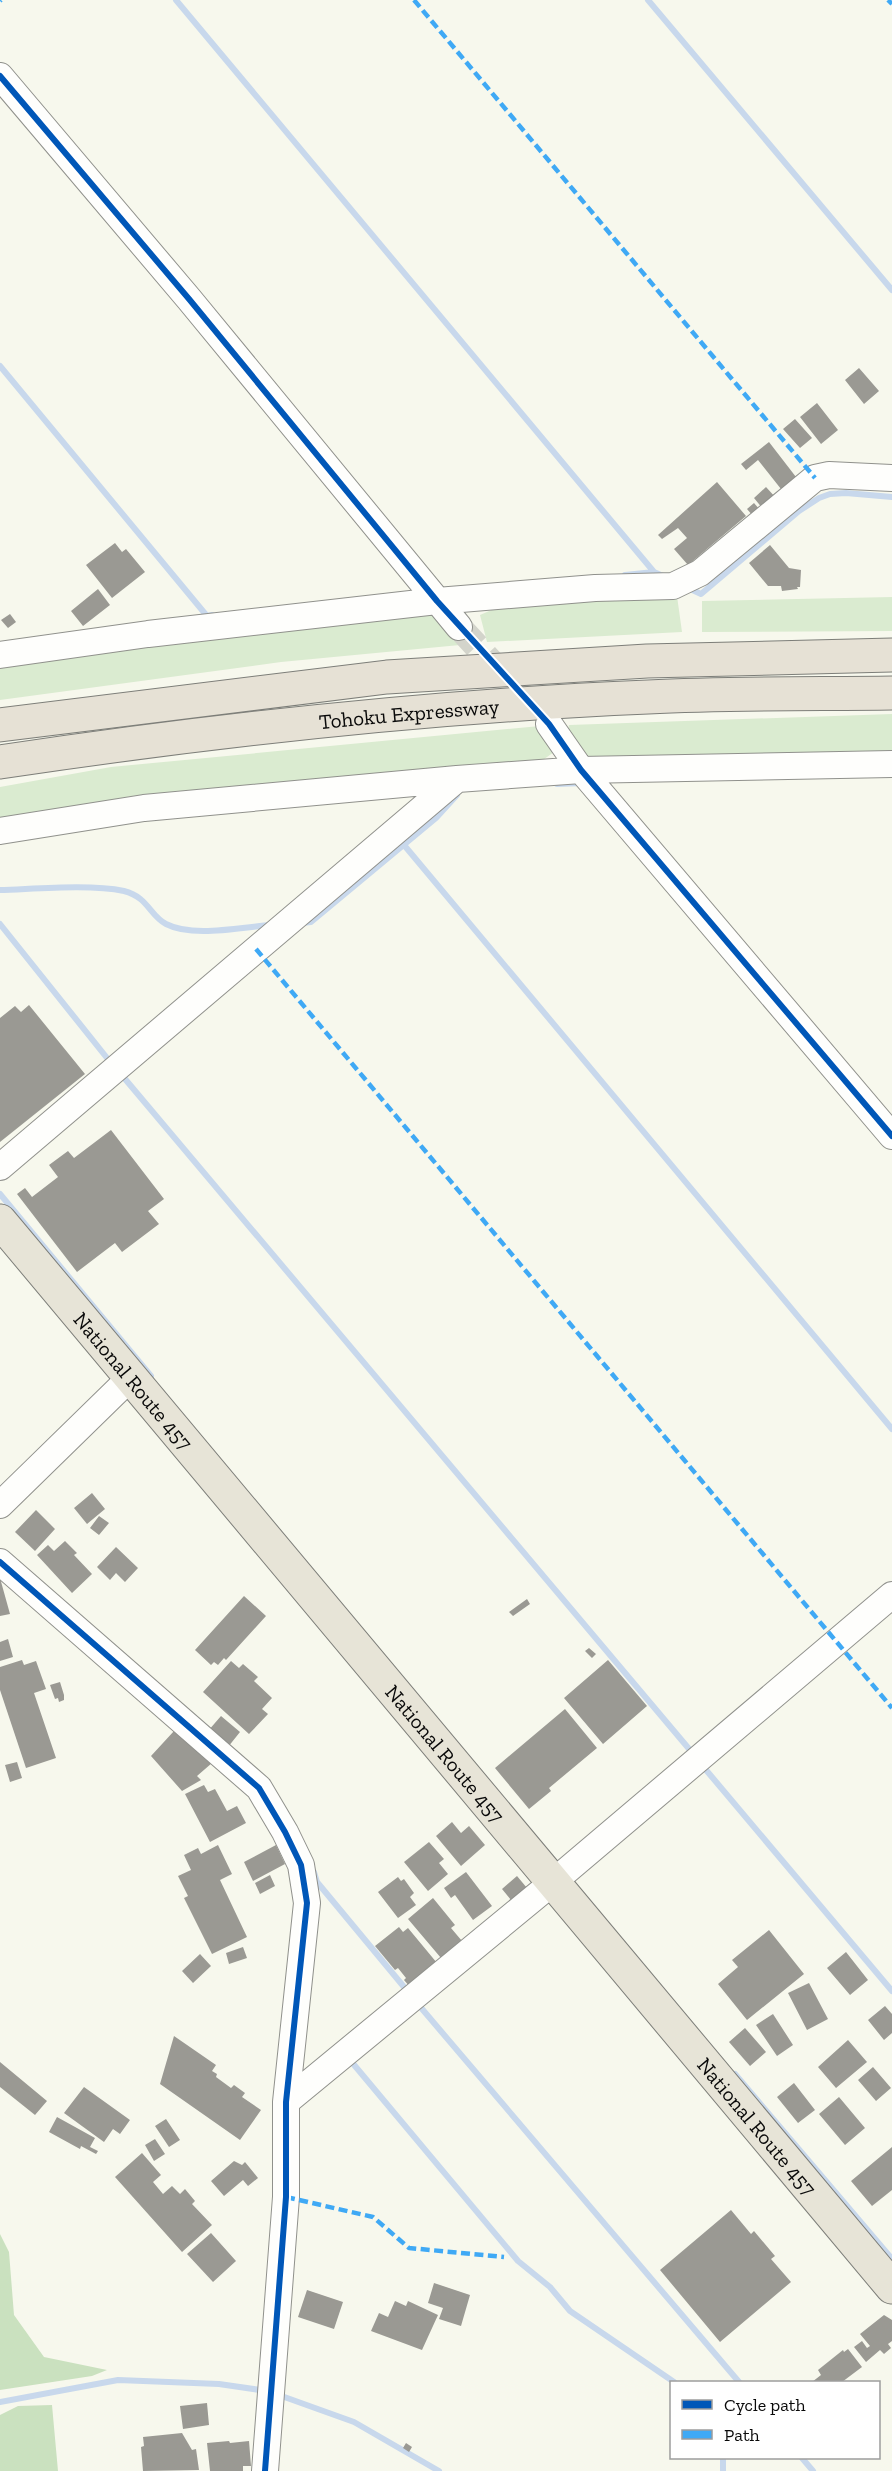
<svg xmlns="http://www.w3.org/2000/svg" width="892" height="2471" viewBox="0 0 892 2471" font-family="'Zilla Slab',serif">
  <rect width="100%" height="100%" fill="#f7f8ed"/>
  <!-- green -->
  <path fill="#daebd0" d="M677,596L682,632L487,642L480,615L496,608Z
    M892,597V631L702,632V601Z
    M427,612L440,615L460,645L281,662L0,700V664Z
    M892,714V751L583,761L566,739L569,725Z
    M540,726L554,752L540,762L132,796L0,821V787L111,767Z"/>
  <!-- forest -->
  <path fill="#cae1bf" d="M0,2234L9,2252L14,2315L44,2357L107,2370L92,2376L0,2390Z
    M52,2405L58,2471H0V2415L18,2406Z"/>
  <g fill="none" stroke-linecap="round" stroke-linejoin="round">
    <!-- stream -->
    <path stroke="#c8d8ec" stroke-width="6" d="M176,0L654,572L663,576
      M648,0L892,290
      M0,366L207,616L212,615
      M625,575L654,572
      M686,587L701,594L799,511L819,498L830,494L846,493L892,497
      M557,784L583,783
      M404,845L892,1429
      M0,890C35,889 90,884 124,891C148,897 150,916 166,924C193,938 241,927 271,925
      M302,923L311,922L436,818L457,795
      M0,924L111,1063
      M120,1073L695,1756
      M0,1194L151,1376
      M701,1764L892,1991
      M314,1872L317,1882L409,1993
      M417,2003L739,2382
      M350,2060L518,2261L550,2287L570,2311L674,2382
      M735,2074L892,2259
      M276,2394L354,2422L439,2471
      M0,2402L118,2380L219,2384L267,2391
      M723,2458V2471
      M802,2458L813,2471"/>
  </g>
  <!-- building -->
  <path fill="#9a9993" d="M859,368L879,391L864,404L845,380Z
    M817,403L838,430L821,444L800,417Z
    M795,419L812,438L800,448L783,429Z
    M769,442L796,477L781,489L758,460L746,470L741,464Z
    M717,482L746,516L688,565L674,549L687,538L678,528L662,539L658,535Z
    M766,487L776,498L763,509L754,498Z
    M754,503L760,510L753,516L747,509Z
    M115,543L122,552L126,549L145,572L112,598L86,565Z
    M770,545L789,568L801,570L800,587H797L798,589L782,591L781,586H768L749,563Z
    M98,589L110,605L83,626L71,611Z
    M10,614L16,622L8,628L1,620Z
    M29,1005L85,1074L0,1142V1018L15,1006L21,1012Z
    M111,1130L164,1199L148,1211L159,1224L122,1252L115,1243L77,1272L17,1194L25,1188L32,1197L58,1177L49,1165L68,1151L74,1158Z
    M92,1493L105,1509L87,1524L74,1508Z
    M36,1510L55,1529L35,1551L15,1532Z
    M99,1516L109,1523L99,1535L90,1528Z
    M65,1541L77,1553L74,1555L92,1574L72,1593L37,1555L48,1545L54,1551Z
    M116,1547L138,1568L125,1582L116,1573L110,1580L97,1567Z
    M0,1578L10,1614L0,1616Z
    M244,1596L266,1616L226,1660L224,1658L218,1665L214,1662L211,1665L195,1650Z
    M527,1599L530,1604L513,1616L509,1612Z
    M8,1639L13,1657L0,1661V1642Z
    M589,1648L596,1654L592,1658L585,1651Z
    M22,1660L24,1665L36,1661L46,1689L34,1693L56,1758L26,1768L0,1690V1667Z
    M608,1660L647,1706L603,1744L564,1698Z
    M231,1661L239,1668L243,1664L258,1677L254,1681L272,1698L262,1709L268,1714L249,1734L203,1692Z
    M60,1682L64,1695V1700L59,1702L58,1698L55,1699L50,1685Z
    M565,1709L597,1748L549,1788L551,1791L529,1809L495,1768Z
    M221,1716L240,1732L228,1747L208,1731Z
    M174,1731L212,1763L197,1776L201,1780L182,1791L151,1756Z
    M17,1762L22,1778L10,1782L5,1765Z
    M204,1785L208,1792L215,1789L227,1811L237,1806L246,1823L210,1842L185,1794Z
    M452,1822L461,1833L469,1826L485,1845L461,1866L436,1836Z
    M429,1842L444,1859L439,1863L448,1874L428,1891L404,1862Z
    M218,1845L232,1874L220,1880L247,1937L212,1954L184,1898L188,1896L178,1876L191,1870L184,1855L198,1848L201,1854Z
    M276,1845L285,1864L253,1881L244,1862Z
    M466,1872L492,1906L473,1920L455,1895L451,1898L444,1888Z
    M270,1875L275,1886L260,1894L255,1883Z
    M517,1876L527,1888L511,1900L502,1889Z
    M398,1877L401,1881L404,1879L414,1893L410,1897L416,1905L398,1918L378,1892Z
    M433,1898L455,1925L451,1928L462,1941L441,1958L408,1919Z
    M399,1927L403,1932L408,1928L437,1963L410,1987L404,1980L406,1978L398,1968L395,1970L375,1946Z
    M769,1930L804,1974L747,2020L718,1984L738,1967L732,1960Z
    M243,1947L247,1958L229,1964L226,1953Z
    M846,1952L868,1980L850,1995L827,1968Z
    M200,1954L211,1966L193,1983L182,1971Z
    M809,1983L828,2019L807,2030L788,1993Z
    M885,2006L892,2014V2033L884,2040L868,2020Z
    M773,2014L793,2045L777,2056L756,2025Z
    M745,2028L766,2052L750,2066L729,2042Z
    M174,2036L216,2065L212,2071L217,2074L216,2077L231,2088L234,2085L245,2093L242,2097L261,2110L240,2140L160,2084Z
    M848,2040L867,2062L836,2088L818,2067Z
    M0,2062L47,2101L35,2115L0,2087Z
    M873,2067L891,2088L876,2101L858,2080Z
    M794,2083L815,2110L798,2123L777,2097Z
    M84,2087L130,2120L120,2134L113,2129L104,2142L64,2113Z
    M839,2097L865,2128L845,2145L819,2114Z
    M57,2117L95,2138L90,2147L98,2151L96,2154L81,2146L80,2149L49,2132Z
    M166,2119L180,2140L169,2147L155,2126Z
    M155,2139L165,2154L154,2161L145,2145Z
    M892,2147V2190L872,2206L851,2181Z
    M142,2153L161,2175L153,2182L163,2194L172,2186L180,2194L185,2189L195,2201L192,2204L212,2225L182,2252L115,2177Z
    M234,2161L242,2165L245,2162L258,2178L248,2186L243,2180L224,2196L211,2181Z
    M731,2210L751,2234L754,2231L775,2256L771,2259L791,2282L720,2342L660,2270Z
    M211,2233L236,2261L213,2282L187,2254Z
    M434,2283L470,2295L461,2326L439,2319L443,2308L428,2303Z
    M307,2290L343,2302L334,2329L298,2317Z
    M395,2301L406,2306L408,2301L438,2315L422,2350L371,2331L379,2313L388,2317Z
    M884,2315L892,2320V2341L888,2344L891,2348L884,2354L880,2350L866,2362L854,2347L862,2341L867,2348L870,2346L860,2334Z
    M848,2349L862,2367L842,2382H812L821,2375L818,2370L843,2350L844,2352Z
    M207,2403L209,2425L183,2429L180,2406Z
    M182,2433L192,2450L196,2449L199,2470L143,2471L141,2447L144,2446L143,2437Z
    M229,2441L230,2443L249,2441L251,2466H243V2471H210L207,2443Z
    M406,2443L412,2447L409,2452L403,2448Z"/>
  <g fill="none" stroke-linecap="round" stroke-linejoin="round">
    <!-- minor-tunnel -->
    <path stroke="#d3d4cb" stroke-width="26" stroke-dasharray="26 13" stroke-linecap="butt" d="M459,627L538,713"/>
    <defs>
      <path id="minor" d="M0,76L189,299L459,627
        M0,655L148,634L437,601L595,588L673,586L700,573L815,478L829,475L892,478
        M549,724L581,770L892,1136
        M0,831L144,808L457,779L581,770L892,764
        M0,1167L457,779
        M0,1505L130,1378
        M0,1562L259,1788L285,1832L301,1865L307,1903L286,2102V2197L265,2471
        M286,2102L552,1883L892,1595"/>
      <g id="trunk">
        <path id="s1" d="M0,1221L892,2287"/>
      </g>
      <g id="motorway">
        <path d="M0,725L387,677L647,661L892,655"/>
        <path id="s2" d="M0,762C214,730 431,706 648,697C729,693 811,694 892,693"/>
      </g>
    </defs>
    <!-- minor casing -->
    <use href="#minor" stroke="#90918c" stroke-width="28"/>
    <!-- trunk casing -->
    <use href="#trunk" stroke="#7d7e79" stroke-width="35"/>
    <!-- motorway casing -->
    <use href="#motorway" stroke="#7d7e79" stroke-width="35"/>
    <!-- minor -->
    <use href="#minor" stroke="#fefefc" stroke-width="26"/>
    <!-- trunk -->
    <use href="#trunk" stroke="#e7e4d7" stroke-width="33"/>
    <!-- motorway -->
    <use href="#motorway" stroke="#e6e1d5" stroke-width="33"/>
    <!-- quiet -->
    <path stroke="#3fa9f5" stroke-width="4.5" stroke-dasharray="9 4.5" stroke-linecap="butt" d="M414,0L815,478
      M888,0L892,4
      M0,1L1,0
      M256,949L892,1708
      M286,2197L373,2217L409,2248L504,2257"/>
    <defs>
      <path id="cycleway" d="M0,76L189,299L437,601L549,724L581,770L892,1136
        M0,1562L259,1788L285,1832L301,1865L307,1903L286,2102V2197L265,2471"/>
    </defs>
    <!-- cycleway casing -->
    <use href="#cycleway" stroke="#fff" stroke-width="10"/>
    <!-- cycleway -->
    <use href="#cycleway" stroke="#0057b8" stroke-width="6"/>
  </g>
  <g text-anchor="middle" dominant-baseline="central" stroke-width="6" stroke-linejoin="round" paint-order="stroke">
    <!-- street labels -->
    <g font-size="21" fill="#090909" stroke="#fff">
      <text stroke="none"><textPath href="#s2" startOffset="412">Tohoku Expressway</textPath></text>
      <text stroke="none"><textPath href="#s1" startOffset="208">National Route 457</textPath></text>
      <text stroke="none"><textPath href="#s1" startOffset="694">National Route 457</textPath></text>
      <text stroke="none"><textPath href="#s1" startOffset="1180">National Route 457</textPath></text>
    </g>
  </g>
  <!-- legend -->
  <rect x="670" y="2381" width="210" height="78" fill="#ffffff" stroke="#9d9d9d" stroke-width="1.5"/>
  <rect x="682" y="2400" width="30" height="9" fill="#0057b8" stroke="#9d9d9d" stroke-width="1.5"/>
  <text x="724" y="2411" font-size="18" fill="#090909">Cycle path</text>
  <rect x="682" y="2430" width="30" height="9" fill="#3fa9f5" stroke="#9d9d9d" stroke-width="1.5"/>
  <text x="724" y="2441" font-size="18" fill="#090909">Path</text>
</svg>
